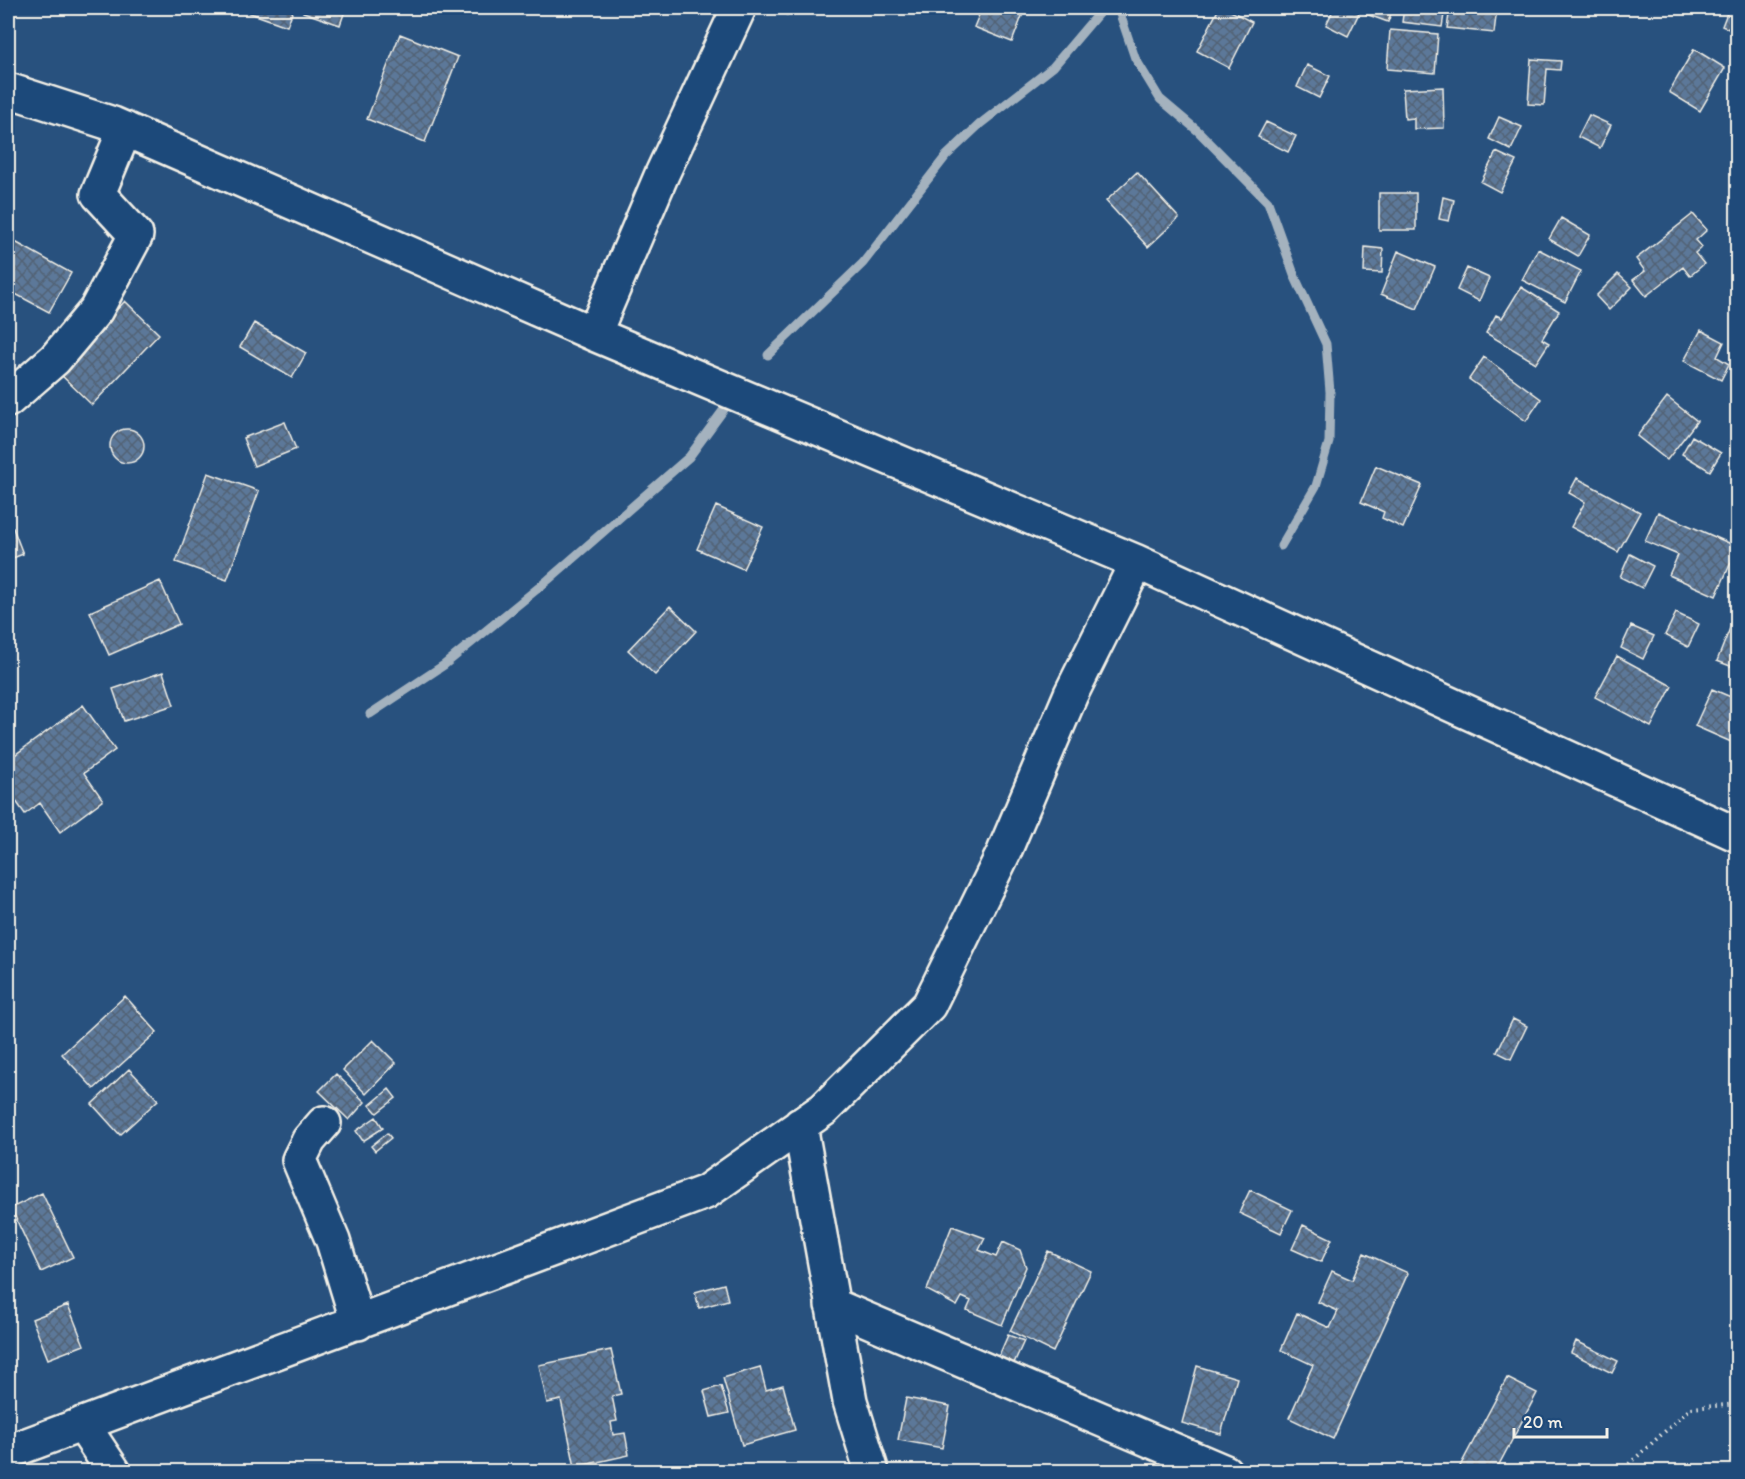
<svg xmlns="http://www.w3.org/2000/svg" width="1745" height="1479" viewBox="0 0 1745 1479" font-family="Itim,sans-serif">
  <defs>
    <pattern id="building-cross-hatch" width="8" height="8" patternUnits="userSpaceOnUse" patternTransform="scale(1.5)"><rect width="8" height="8" fill="#5b7899"/><path d="M0 0l8 8M0 8l8-8" fill="none" stroke="#536274"/></pattern>
  </defs>
  <rect width="100%" height="100%" fill="#28517e"/>
  <filter id="ink" filterUnits="userSpaceOnUse"><feTurbulence type="fractalNoise" baseFrequency=".0167" numOctaves="2"/><feDisplacementMap in="SourceGraphic" scale="12" xChannelSelector="R" yChannelSelector="G"/><feConvolveMatrix kernelMatrix="1 2 1 2 8 2 1 2 1" color-interpolation-filters="sRGB"/></filter>
  <g filter="url(#ink)">
    <g fill="none" stroke-linecap="round" stroke-linejoin="round">
      <!-- stream -->
      <path stroke="#a4b2be" stroke-width="9" d="M1118,8L1135,58L1160,99L1198,131L1268,202L1295,277L1326,344L1330,392L1329,442L1316,486L1281,546
        M768,355L863,263L946,156L980,124L1053,67L1103,8
        M370,714L444,665L548,580L689,457L725,408"/>
    </g>
    <!-- building -->
    <path fill="url(#building-cross-hatch)" stroke="#f4f1e8" stroke-width="1.5" d="M236,8H294L287,26Z
      M304,8H346L340,25L303,12Z
      M770,8H791L787,15Z
      M982,8H1015L1024,11L1012,42L974,27Z
      M1219,8H1225L1252,22L1229,68L1197,51Z
      M1334,8H1348L1359,13L1348,36L1326,25Z
      M1369,8H1393L1388,22L1366,14Z
      M1404,8H1445L1442,27L1402,22Z
      M1450,8H1497L1494,33L1447,28Z
      M1729,8H1738V33L1722,26Z
      M1390,30L1438,34L1435,73L1387,69Z
      M400,34L458,57L425,142L367,119Z
      M1694,49L1725,68L1700,111L1669,92Z
      M1531,59L1561,61L1560,70L1547,69L1544,105L1528,104Z
      M1307,65L1330,76L1319,98L1297,87Z
      M1443,87L1444,128L1414,129V118L1405,119L1403,89Z
      M1589,115L1611,125L1600,148L1578,137Z
      M1499,117L1522,127L1511,150L1489,139Z
      M1266,122L1296,136L1288,152L1258,137Z
      M1496,152L1516,161L1500,192L1481,182Z
      M1137,172L1179,218L1148,247L1106,201Z
      M1379,193H1416V230H1379Z
      M1443,197L1454,200L1449,221L1439,219Z
      M1693,214L1707,230L1696,240L1702,247L1695,253L1704,264L1690,276L1683,267L1646,296L1633,280L1645,271L1636,259Z
      M1561,218L1590,235L1578,256L1549,239Z
      M8,238L71,273L49,312L8,290Z
      M1365,247L1383,249L1382,273L1364,272Z
      M1538,249L1581,271L1565,302L1522,280Z
      M1398,251L1435,267L1417,309L1381,294Z
      M1467,268L1489,278L1479,301L1457,290Z
      M1618,274L1632,287L1609,310L1596,296Z
      M1521,287L1559,311L1542,339L1549,343L1536,363L1486,333L1496,315L1502,318Z
      M125,301L159,334L92,405L58,372Z
      M254,323L306,353L292,378L240,347Z
      M1701,330L1724,342L1717,357L1729,364L1721,380L1684,361Z
      M1484,357L1541,399L1526,421L1469,379Z
      M1667,397L1697,421L1667,460L1637,436Z
      M285,422L296,449L254,466L243,438Z
      M110 446a17 17 0 1 1 34 0a17 17 0 1 1-34 0Z
      M1692,436L1721,453L1710,471L1682,454Z
      M1376,466L1422,485L1403,528L1382,518L1384,512L1361,502Z
      M208,473L259,491L227,580L176,562Z
      M1577,478L1640,512L1618,552L1571,527L1585,502L1569,493Z
      M716,506L763,527L743,569L697,549Z
      M1658,512L1738,547L1716,596L1669,575L1678,555L1645,541Z
      M13,528L23,554L8,560V530Z
      M1630,554L1653,566L1642,588L1620,577Z
      M160,581L179,624L109,655L90,612Z
      M670,606L696,631L655,675L628,650Z
      M1676,613L1699,624L1688,647L1665,635Z
      M1736,613L1738,614V669L1717,661Z
      M1631,626L1654,636L1643,659L1621,648Z
      M1617,656L1672,686L1651,727L1595,697Z
      M163,672L174,705L124,721L113,689Z
      M1712,689L1738,700V745L1695,726Z
      M83,705L115,750L84,773L103,800L60,832L40,803L25,814L8,790V760Z
      M125,996L157,1032L94,1089L62,1054Z
      M1513,1019L1527,1026L1511,1059L1497,1052Z
      M373,1040L396,1063L366,1094L343,1070Z
      M129,1069L158,1100L120,1135L92,1104Z
      M336,1074L365,1102L349,1120L319,1091Z
      M389,1089L396,1098L377,1113L370,1105Z
      M376,1117L383,1128L363,1141L356,1131Z
      M387,1133L391,1138L375,1151L371,1146Z
      M1250,1190L1292,1210L1281,1233L1239,1213Z
      M42,1193L73,1257L41,1272L11,1208Z
      M1303,1225L1332,1239L1321,1262L1292,1249Z
      M952,1226L985,1238L979,1250L996,1257L1003,1242L1020,1250L1026,1267L1002,1325L967,1310L971,1301L962,1297L957,1306L927,1290Z
      M1048,1251L1091,1271L1053,1352L1010,1331Z
      M1364,1253L1408,1273L1333,1439L1289,1418L1313,1365L1281,1350L1297,1313L1330,1328L1338,1311L1318,1302L1332,1271L1352,1280Z
      M724,1284L728,1300L699,1308L695,1292Z
      M68,1305L84,1345L48,1359L32,1319Z
      M1008,1335L1024,1341L1014,1363L999,1356Z
      M1576,1341L1618,1361L1612,1373L1571,1353Z
      M611,1350L621,1394L612,1396L617,1421L611,1422L613,1435L625,1433L629,1455L575,1467L561,1400L547,1403L539,1365Z
      M1197,1366L1237,1378L1221,1434L1182,1423Z
      M760,1367L766,1390L783,1385L795,1430L742,1445L723,1378Z
      M1507,1378L1537,1393L1495,1472H1457Z
      M721,1386L729,1413L711,1417L704,1391Z
      M906,1398L950,1406L942,1448L898,1440Z
      M248,1466V1472H212V1470Z"/>
    <g fill="none" stroke-linecap="round" stroke-linejoin="round">
      <defs>
        <path id="minor" d="M8,90L113,124L594,334L1137,562L1738,835
          M594,334L662,174L739,8
          M8,400L55,359L96,310L136,235L98,194L125,129
          M324,1123L309,1140L299,1160L333,1241L358,1323
          M800,1125L850,1401L872,1472
          M832,1305L1225,1472
          M82,1424L114,1472
          M8,1452L706,1192L824,1109L929,1005L1004,852L1071,694L1137,562"/>
      </defs>
      <!-- minor casing -->
      <use href="#minor" stroke="#f4f1e8" stroke-width="38"/>
      <!-- path -->
      <path stroke="#f4f1e8" stroke-width="4" stroke-dasharray="1.5 4.5" stroke-linecap="butt" d="M1620,1472L1691,1408L1738,1404"/>
      <!-- minor -->
      <use href="#minor" stroke="#1f4a7a" stroke-width="33"/>
    </g>
  </g>
  <!-- margin -->
  <rect width="1745" height="1479" fill="none" stroke="#1f4a7a" stroke-width="30"/>
  <rect x="15" y="15" width="1715" height="1449" fill="none" stroke="#f4f1e8" stroke-width="2" filter="url(#ink)"/>
  <!-- scale -->
  <path d="M1514 1428v9h93v-9" fill="none" stroke="#f4f1e8" stroke-width="3"/>
  <text x="1523" y="1428" font-size="18" fill="#f4f1e8" stroke="#1f4a7a" stroke-width="4.5" paint-order="stroke">20 m</text>
</svg>
